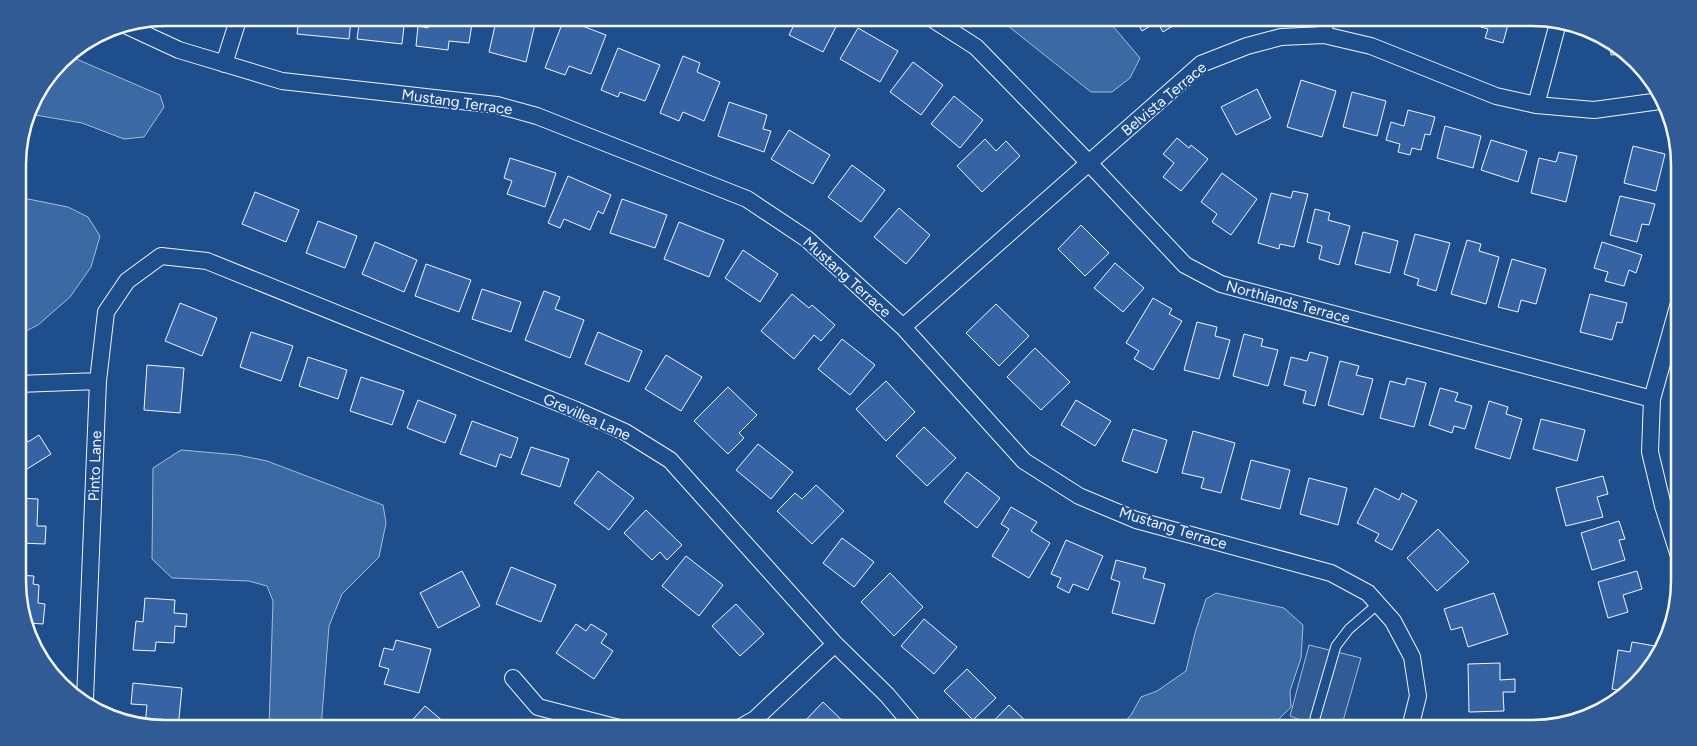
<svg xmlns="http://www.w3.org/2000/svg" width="1697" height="746" viewBox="0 0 1697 746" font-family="Figtree,sans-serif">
  <rect width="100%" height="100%" fill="#1f4e8c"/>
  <!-- parking -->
  <path fill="#305b95" stroke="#a8bbd7" d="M1309,645L1361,658L1341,728H1317L1304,725L1303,721L1290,716Z"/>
  <!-- water -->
  <path fill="#3b69a3" stroke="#a8bbd7" d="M998,18H1106L1140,58L1130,78L1112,92H1091Z
    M67,55L160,95L164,107L144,137L124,139L82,123L29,114L33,100Z
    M18,197L68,207L88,217L100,236L91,267L70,297L38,325L18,335Z
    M181,450L238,455L267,461L383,505L386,523L379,557L342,594L329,626L321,728H269L273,601L267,586L249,581L172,578L152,559L153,468Z
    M1216,593L1284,608L1303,625L1301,658L1290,691L1291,707L1270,728H1119L1131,715L1141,697L1157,691L1186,671L1195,633L1206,599Z"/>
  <!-- building -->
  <path fill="#3563a3" stroke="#f2f6ff" d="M299,17H343L351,20L349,39L297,34Z
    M360,17H405L402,44L357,39Z
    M429,17H473L469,43L449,41L448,50L416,46L418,26L428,28Z
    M497,17H508L535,24L526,62L489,52Z
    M751,17H779L777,25Z
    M798,17H836L840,19L823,52L789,35Z
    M1133,17H1183L1184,19L1163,32L1157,22L1142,31Z
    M1473,17H1510L1503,43L1485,38L1488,29L1471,24Z
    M564,19L606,35L591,74L569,66L565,75L545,68Z
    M858,28L898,51L880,82L840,59Z
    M1610,45L1621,54L1611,55Z
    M618,48L660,65L645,101L620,92L618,97L601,90Z
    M683,56L700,63L697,72L720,82L704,121L683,112L679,121L660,113Z
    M913,62L943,85L921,115L890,92Z
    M1301,80L1336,91L1322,137L1287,127Z
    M1257,89L1271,118L1236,135L1221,107Z
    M1352,92L1386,101L1377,136L1343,127Z
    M954,96L983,120L960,148L931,124Z
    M729,102L767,115L763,129L771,131L764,152L718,136Z
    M1408,110L1435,117L1430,135L1425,134L1421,150L1412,148L1410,155L1398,152L1400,144L1386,140L1391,122L1404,126Z
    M1445,126L1481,136L1473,168L1437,158Z
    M789,130L830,155L813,184L771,159Z
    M1177,138L1189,148L1191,145L1208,159L1181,191L1163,177L1174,163L1163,154Z
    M985,139L996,151L1006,141L1020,156L982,192L957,166Z
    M1491,140L1527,151L1518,182L1481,170Z
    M1633,146L1665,154L1656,191L1624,183Z
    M1559,152L1577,156L1566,202L1531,193L1539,158L1556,162Z
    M510,158L556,173L545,207L507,194L512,181L504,178Z
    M852,165L885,190L861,222L828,197Z
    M1222,173L1257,199L1231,235L1212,222L1217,214L1201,202Z
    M568,176L611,195L603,214L598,211L590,230L564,219L560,228L548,223Z
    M1293,191L1308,194L1294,247L1280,244L1279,249L1258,243L1271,193L1291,198Z
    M255,192L299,210L286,242L242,224Z
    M1620,196L1655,204L1649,225L1642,224L1637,242L1610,235Z
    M622,199L667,215L655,248L610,233Z
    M899,208L930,235L906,264L874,237Z
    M1315,209L1330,213L1328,220L1350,226L1339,265L1319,259L1322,246L1307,242Z
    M318,221L357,236L345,268L306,253Z
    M679,222L724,240L709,277L664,259Z
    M1081,225L1109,253L1085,276L1058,249Z
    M1363,232L1398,241L1390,273L1355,264Z
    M1415,234L1450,243L1436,291L1417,285L1419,279L1404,274Z
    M1467,240L1481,244L1479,251L1499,257L1486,304L1451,294Z
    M375,242L417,260L404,292L362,274Z
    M1602,242L1642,255L1636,273L1629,270L1624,286L1605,281L1608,272L1594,268Z
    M743,250L778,274L760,302L725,278Z
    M1512,259L1546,269L1536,304L1521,300L1518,312L1498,307Z
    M1115,263L1144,288L1123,312L1094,288Z
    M426,264L471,280L459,312L415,296Z
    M482,289L521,302L511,332L472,319Z
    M544,291L560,297L555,309L584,320L570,358L525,340Z
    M792,294L809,308L812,305L835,325L821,341L814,335L794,359L761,331Z
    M1590,294L1627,303L1622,323L1617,322L1612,340L1580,332Z
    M1153,298L1172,309L1169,314L1182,321L1153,370L1134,359L1139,351L1126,343Z
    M180,303L217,318L202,356L165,341Z
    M996,304L1029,336L999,366L966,333Z
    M1197,322L1217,327L1215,336L1230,340L1219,379L1184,370Z
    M251,332L293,346L281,381L240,367Z
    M598,332L642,351L629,382L585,364Z
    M1244,334L1263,339L1261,346L1278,350L1268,386L1233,376Z
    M842,339L875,365L850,395L818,369Z
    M1035,348L1070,382L1041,410L1007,377Z
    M1310,352L1328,357L1315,406L1303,403L1306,391L1284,385L1291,357L1307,361Z
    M666,355L702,377L681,411L645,389Z
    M308,357L347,370L338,399L299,386Z
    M1340,361L1359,366L1356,375L1373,379L1363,415L1328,405Z
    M147,365L184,368L180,413L144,410Z
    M361,377L404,391L392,425L350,411Z
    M1407,378L1426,383L1414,427L1380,418L1390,381L1405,385Z
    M886,381L915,412L886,441L856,409Z
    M728,387L757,415L739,433L744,438L728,454L694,421Z
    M1440,388L1458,393L1455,401L1472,406L1465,429L1454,426L1452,433L1429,425Z
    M418,400L456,415L445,443L407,428Z
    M1076,400L1111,421L1095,446L1061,425Z
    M1489,401L1508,407L1506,414L1522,419L1510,459L1475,448Z
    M1541,419L1585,430L1577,461L1533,449Z
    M472,421L518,438L511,458L500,454L496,467L460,454Z
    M18,426L28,442L39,435L51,454L19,474Z
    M924,427L956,458L927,486L896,456Z
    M1133,429L1167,440L1157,473L1122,461Z
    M1193,431L1235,443L1221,493L1201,488L1204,478L1182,473Z
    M758,444L793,472L771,499L736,470Z
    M531,447L569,459L560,487L521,474Z
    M1251,460L1290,470L1280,509L1241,499Z
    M598,471L634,498L609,530L574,503Z
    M967,472L1000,498L977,528L944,502Z
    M1603,476L1608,494L1597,497L1603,517L1566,526L1556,488Z
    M1309,478L1347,488L1338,525L1300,514Z
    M816,485L844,511L812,544L777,511L795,493L802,499Z
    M1375,488L1399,500L1402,493L1417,501L1392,550L1375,541L1379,534L1357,523Z
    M19,498L38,499L37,526H46L45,544L19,543Z
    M1011,507L1037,522L1031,531L1050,543L1029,578L992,556L1009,529L1001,524Z
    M646,510L682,545L667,560L660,552L652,560L624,533Z
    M1619,521L1625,539L1619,540L1625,560L1592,570L1581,533Z
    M1438,529L1469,562L1437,591L1407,558Z
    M842,538L874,562L854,587L823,563Z
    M1066,540L1103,556L1088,590L1073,584L1069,593L1057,587L1061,578L1051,574Z
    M686,556L723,585L699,616L662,586Z
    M1116,560L1146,568L1143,578L1165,584L1154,624L1112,613L1120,582L1111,579Z
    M511,567L556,585L541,622L496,604Z
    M462,571L480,606L438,628L420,593Z
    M1637,571L1642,589L1623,595L1628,612L1608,618L1598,582Z
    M890,573L923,607L894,636L861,602Z
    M19,575L34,576L33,584L39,585L38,603L45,604L43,624L28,623L19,601Z
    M1494,593L1508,634L1468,647L1462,627L1451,630L1444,609Z
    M145,598L175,600L174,613L187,614L186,627L175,626L174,643L156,642L155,651L133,650L136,621L143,622Z
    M736,604L764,634L740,656L712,626Z
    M924,619L957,647L934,674L901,646Z
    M576,624L586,631L591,624L607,634L601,643L613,651L594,679L556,653Z
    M396,640L431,649L419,693L384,684L389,669L379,666L384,648L393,650Z
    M1632,642L1655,646L1652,665L1649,671L1627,692L1612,689L1618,650L1630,652Z
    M1500,663V680L1515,679V692H1503L1504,711L1469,712L1468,664Z
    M967,669L996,698L973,720L944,691Z
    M133,683L182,688L178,728H162L145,725L147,705L131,704Z
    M823,702L850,728H808L803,723Z
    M1009,705L1033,728H987Z
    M425,706L451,728H405Z
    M1459,724L1476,728H1458Z"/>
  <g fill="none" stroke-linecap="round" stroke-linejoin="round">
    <defs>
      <path id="service" d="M1315,718L1336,646L1349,629L1378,604"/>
      <path id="minor" d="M929,17L976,47L1089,163L1185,265L1221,284L1652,399
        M125,25L179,50L282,81L497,105L537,116L747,199L807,239L903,327L1024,461L1079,496L1136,520L1331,573L1368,593L1393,621L1412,657L1418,696L1410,728
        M1324,35L1325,17
        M224,64L239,17
        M1536,105L1558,23
        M1679,303L1652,399L1650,452L1663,506L1679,556
        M903,327L1201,64L1247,46L1281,37L1324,35L1371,46L1496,96L1536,105L1594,110L1660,101
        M18,384L98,381
        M513,678L538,707L619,728
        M85,699L98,381L106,312L127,281L161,256L207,261L576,410L625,432L670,460L835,644L887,695L915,728
        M739,728L755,719L835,644"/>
    </defs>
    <!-- service casing -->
    <use href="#service" stroke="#f2f6ff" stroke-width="11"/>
    <!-- minor casing -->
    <use href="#minor" stroke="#f2f6ff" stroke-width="18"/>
    <!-- service -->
    <use href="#service" stroke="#1f4e8c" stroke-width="9"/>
    <!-- minor -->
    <use href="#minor" stroke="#1f4e8c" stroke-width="16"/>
  </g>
  <g text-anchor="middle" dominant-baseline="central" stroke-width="4" stroke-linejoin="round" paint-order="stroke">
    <!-- street labels -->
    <g font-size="15" fill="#f2f6ff" stroke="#1f4e8c">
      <text transform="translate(1164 99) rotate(-40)">Belvista Terrace</text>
      <text transform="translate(457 102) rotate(8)">Mustang Terrace</text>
      <text transform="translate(847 277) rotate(42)">Mustang Terrace</text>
      <text transform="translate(1288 302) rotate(15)">Northlands Terrace</text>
      <text transform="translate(587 417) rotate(24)">Grevillea Lane</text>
      <text transform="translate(95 466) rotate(-88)">Pinto Lane</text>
      <text transform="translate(1173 528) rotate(17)">Mustang Terrace</text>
    </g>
  </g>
  <!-- crop -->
  <path d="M0 0H1697V746H0ZM165 26H1532A139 139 0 0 1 1671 165V581A139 139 0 0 1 1532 720H165A139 139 0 0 1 26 581V165A139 139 0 0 1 165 26Z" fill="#305b95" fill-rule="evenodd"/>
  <path fill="none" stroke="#f2f6ff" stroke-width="2.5" d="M165 26H1532A139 139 0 0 1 1671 165V581A139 139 0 0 1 1532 720H165A139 139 0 0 1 26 581V165A139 139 0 0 1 165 26Z"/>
</svg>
